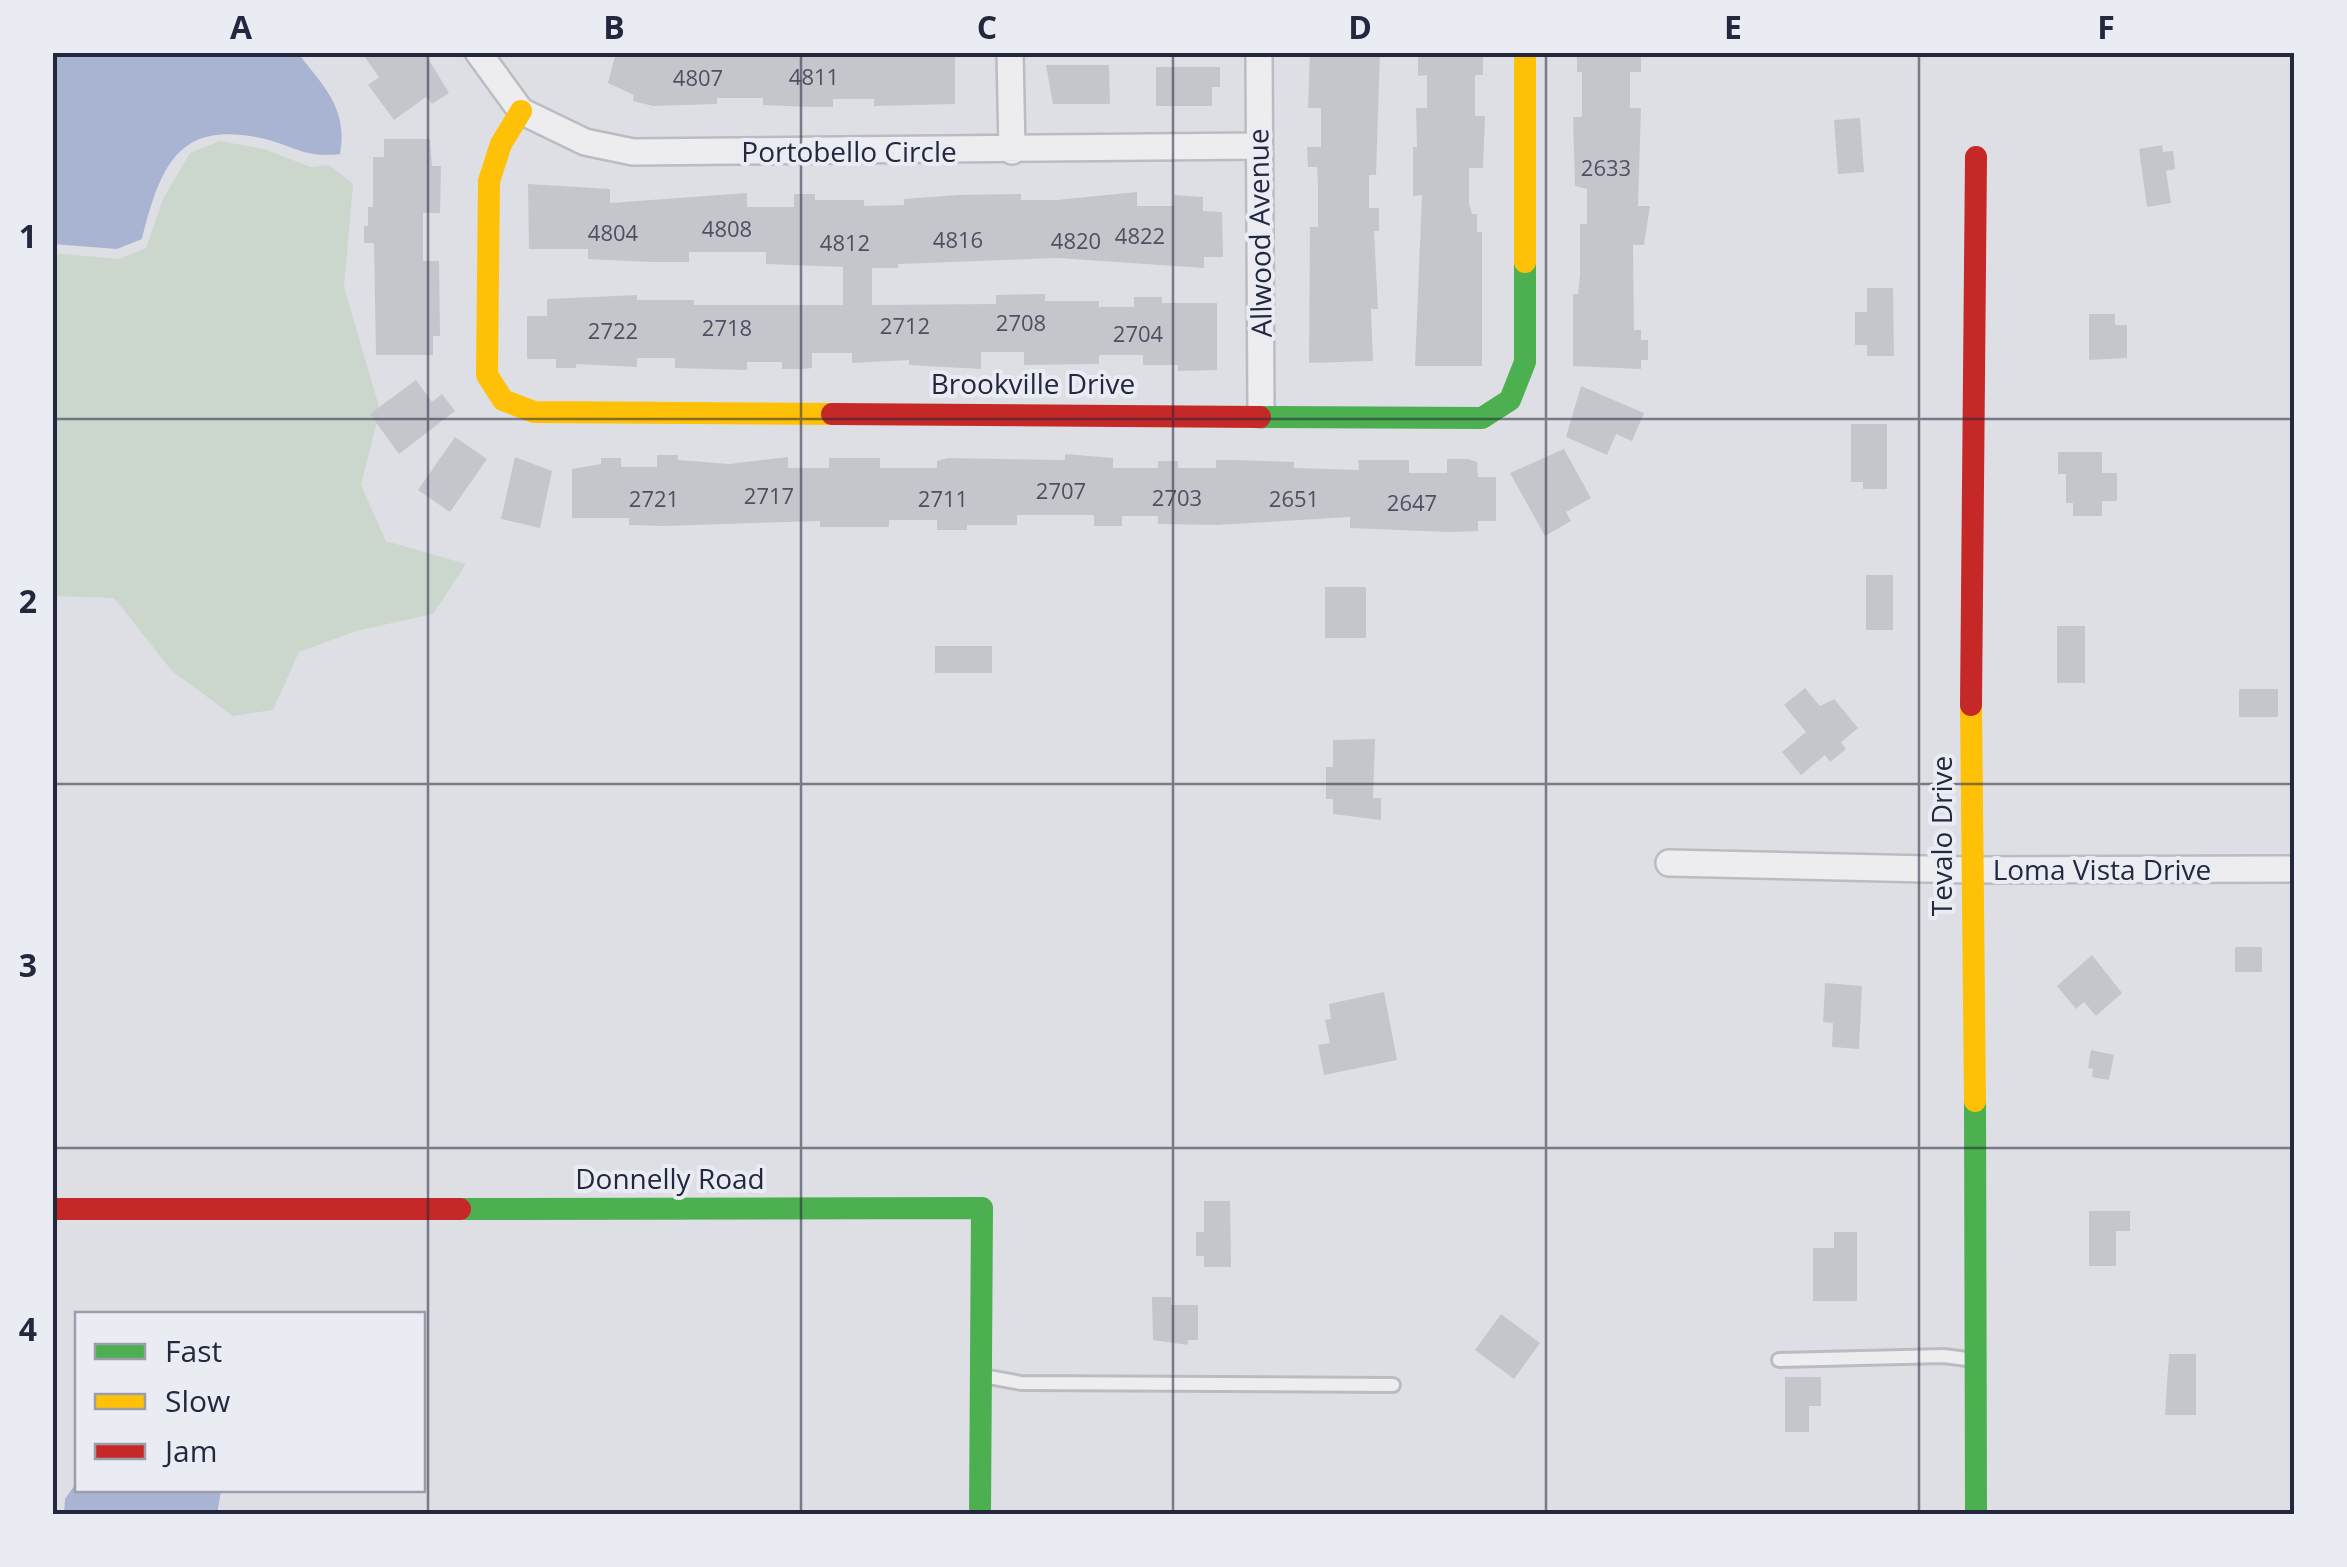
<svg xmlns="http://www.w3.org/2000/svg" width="2347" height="1567" viewBox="0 0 2347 1567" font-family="'Open Sans',sans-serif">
  <rect width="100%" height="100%" fill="#dedfe4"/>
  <!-- green -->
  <path fill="#cbd7cd" d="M220,141L264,149L311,167L329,165L353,184L344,287L380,410L361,485L386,541L466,564L433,614L356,631L299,652L273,710L233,716L172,671L114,598L53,596V253L119,259L146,248L163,199L190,153Z"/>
  <!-- water -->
  <path fill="#a9b4d2" d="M52,53H298C324,87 348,108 340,154C305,158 296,147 265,139C178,119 161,165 142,239L117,249L53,244Z
    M77,1482L78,1490L221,1491L217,1514H64L65,1499Z"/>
  <!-- building -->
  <path fill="#c5c6cc" d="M361,52H424L449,93L432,104L426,97L394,120L368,85L379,77Z
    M616,52H955V104L874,106V99H833V107H812L763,105V98H717V104L653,106L633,101L634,95L608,83Z
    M1310,52H1380L1376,175H1369V208H1379V231H1374L1378,309H1371L1373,361L1309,363L1310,227H1318V186L1317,167H1308L1307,147H1321V108H1308Z
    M1418,52H1483V75H1475V116H1485L1483,168H1469V204L1472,214H1477V232H1482V366H1415L1422,195L1413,196V147H1417L1416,108H1427V75L1418,76Z
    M1577,52H1641V72H1630V108H1641L1638,206H1650L1644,245H1633L1634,330H1641V340H1648V360H1641V369L1573,366V294H1578L1580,275V224H1587V189L1575,186L1573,117H1582V72H1577Z
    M1046,65H1109L1110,104H1053Z
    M1156,67H1220V87H1212V106H1156Z
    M1860,118L1864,172L1838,174L1834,120Z
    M384,139H430L432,166H441L440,213H423V261H439L440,336H433V355H376L374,243H364V226H368V207H373V157H384Z
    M2162,145L2163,152L2173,151L2175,169L2166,171L2171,203L2147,207L2139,149Z
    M528,184L610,189V203L747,193V207H794V194H815V200H864V206L904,205V199L958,195L1021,194V200H1056L1137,192V206H1174V195L1203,197V211L1222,212L1223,257H1204V268L1057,258L898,264V268H872V305L996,304V295L1045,294V301H1099V307H1134V297H1162V303H1217V370L1178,371V365H1143V355H1099V364L1024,365V352H981V369L909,365V360L852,363V353H812V368L803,369H782V362H747V370L675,368V358H637V367L576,364V368H556V359H527V316H547V299L637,295V300H694V305H843V267L766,264V252H689V262H650L588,259V249H529Z
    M1867,288H1893L1894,356H1867V345H1855V312H1867Z
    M2089,314H2115V325H2127V358L2089,360Z
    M416,380L432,402L442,394L455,411L399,454L370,414Z
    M1581,386L1644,413L1632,441L1616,434L1607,455L1566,437Z
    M1851,424H1887V489H1863V482H1851Z
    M455,437L487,459L450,512L418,490Z
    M1564,449L1591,498L1566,512L1571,521L1545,536L1510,473Z
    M2058,452H2102V473H2117V501H2102V516H2073V503H2066V474H2058Z
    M1065,454L1113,458V468H1158V461H1178V468H1216V460H1235L1294,462V468L1359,470L1358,460H1409V473H1447V459H1468L1477,462L1478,477H1496V521H1478V531L1448,532L1350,528V517L1216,525L1158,524V516H1122V526H1094V515H1017V525H967V530H937V520H889V527H820V521L663,526L629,525V518H572V469L601,464V458H621V467H657V455H678V460L729,464L788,457V468H829V458H880V468H937V461L948,458L1065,460Z
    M515,457L552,471L540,528L501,519Z
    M1866,575H1893V630H1866Z
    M1325,587H1366V638H1325Z
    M2057,626H2085V683H2057Z
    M935,646H992V673H935Z
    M1805,688L1820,706L1834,699L1858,728L1841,742L1846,749L1830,762L1825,755L1801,775L1782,752L1806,732L1784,705Z
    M2239,689H2278V717H2239Z
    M1375,739L1373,798H1381V820L1333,814V799H1326V767H1333V740Z
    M2235,947H2262V972H2235Z
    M2092,955L2122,993L2096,1016L2084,1002L2076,1009L2057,986Z
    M1825,983L1862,986L1859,1049L1832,1047L1833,1023L1823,1022Z
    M1384,992L1397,1060L1324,1075L1318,1045L1330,1043L1325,1020L1331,1019L1329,1004Z
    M2091,1050L2114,1055L2109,1080L2092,1077L2093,1069L2088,1068Z
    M1204,1201H1230L1231,1267H1204V1256H1196V1232H1204Z
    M2089,1211H2130V1231H2116V1266H2089Z
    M1834,1232H1857V1301H1813V1248H1834Z
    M1152,1297H1171V1305H1198V1340H1188V1345L1153,1340Z
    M1501,1314L1540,1343L1514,1379L1475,1350Z
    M2169,1354H2196V1415H2165Z
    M1785,1377H1821V1406H1809V1432H1785Z"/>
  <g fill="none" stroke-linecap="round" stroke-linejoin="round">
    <defs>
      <path id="lane" d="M1779,1360L1944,1356L1974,1360
        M983,1376L1021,1383L1393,1385"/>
      <path id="street" d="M478,52L521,111L585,142L633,152L1257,146
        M1010,52L1012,151
        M1259,52L1261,414
        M1669,863L1969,870L2294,869"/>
    </defs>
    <!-- lane casing -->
    <use href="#lane" stroke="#bbbcc1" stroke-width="18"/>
    <!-- street casing -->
    <use href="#street" stroke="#bbbcc1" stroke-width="30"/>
    <!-- lane -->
    <use href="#lane" stroke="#ededf0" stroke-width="12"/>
    <!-- street -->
    <use href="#street" stroke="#ededf0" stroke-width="25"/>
    <!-- fast -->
    <path stroke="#4caf50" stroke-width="22" d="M1260,417L1482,418L1510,400L1525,362V262
      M1975,1101L1976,1514
      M460,1209L982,1208L980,1514"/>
    <!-- slow -->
    <path stroke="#ffc107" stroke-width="22" d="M1525,52V262
      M521,111L501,144L489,181L487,375L503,400L534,412L832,414
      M1971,705L1975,1101"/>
    <!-- jam -->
    <path stroke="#c62828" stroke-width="22" d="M832,414L1260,417
      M1971,705L1976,157
      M52,1209H460"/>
  </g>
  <!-- grid -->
  <path fill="none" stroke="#24273d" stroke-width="2.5" stroke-opacity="0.55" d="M428,52V1514M801,52V1514M1173,52V1514M1546,52V1514M1919,52V1514M52,419H2294M52,784H2294M52,1148H2294"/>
  <g text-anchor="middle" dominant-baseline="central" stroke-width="8" stroke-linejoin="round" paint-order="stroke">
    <!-- number labels -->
    <g font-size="22" fill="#4e5062">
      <text x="814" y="76">4811</text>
      <text x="698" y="77">4807</text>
      <text x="1606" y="167">2633</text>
      <text x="727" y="228">4808</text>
      <text x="613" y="232">4804</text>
      <text x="1140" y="235">4822</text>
      <text x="958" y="239">4816</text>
      <text x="1076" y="240">4820</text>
      <text x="845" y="242">4812</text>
      <text x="1021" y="322">2708</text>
      <text x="905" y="325">2712</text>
      <text x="727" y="327">2718</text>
      <text x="613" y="330">2722</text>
      <text x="1138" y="333">2704</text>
      <text x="1061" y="490">2707</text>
      <text x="769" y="495">2717</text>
      <text x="1177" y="497">2703</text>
      <text x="654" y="498">2721</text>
      <text x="943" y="498">2711</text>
      <text x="1294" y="498">2651</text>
      <text x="1412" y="502">2647</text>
    </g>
    <!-- street labels -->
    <g font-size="28" fill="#24273d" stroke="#eaecf4">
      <text x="849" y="151">Portobello Circle</text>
      <text transform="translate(1259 233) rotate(-91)">Allwood Avenue</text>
      <text x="1033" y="383">Brookville Drive</text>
      <text transform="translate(1941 836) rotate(-90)">Tevalo Drive</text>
      <text x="2102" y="869">Loma Vista Drive</text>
      <text x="670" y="1178">Donnelly Road</text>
    </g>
  </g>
  <!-- border -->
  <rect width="2347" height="1567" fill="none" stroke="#eaecf4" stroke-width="110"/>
  <!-- legend -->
  <rect x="75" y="1312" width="350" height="180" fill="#eaecf4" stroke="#9b9dab" stroke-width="2.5"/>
  <rect x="95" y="1344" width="50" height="15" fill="#4caf50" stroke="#9b9dab" stroke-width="2.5"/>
  <text x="165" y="1362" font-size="30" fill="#24273d">Fast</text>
  <rect x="95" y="1394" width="50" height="15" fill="#ffc107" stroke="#9b9dab" stroke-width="2.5"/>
  <text x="165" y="1412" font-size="30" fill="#24273d">Slow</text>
  <rect x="95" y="1444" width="50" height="15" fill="#c62828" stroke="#9b9dab" stroke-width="2.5"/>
  <text x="165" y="1462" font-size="30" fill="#24273d">Jam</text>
  <rect x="55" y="55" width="2237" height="1457" fill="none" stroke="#24273d" stroke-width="4"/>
  <g font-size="32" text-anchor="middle" font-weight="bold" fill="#24273d">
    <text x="241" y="39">A</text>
    <text x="614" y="39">B</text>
    <text x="987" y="39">C</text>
    <text x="1360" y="39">D</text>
    <text x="1733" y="39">E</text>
    <text x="2106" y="39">F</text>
    <text x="28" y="248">1</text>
    <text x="28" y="613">2</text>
    <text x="28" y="977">3</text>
    <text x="28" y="1341">4</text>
  </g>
</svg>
